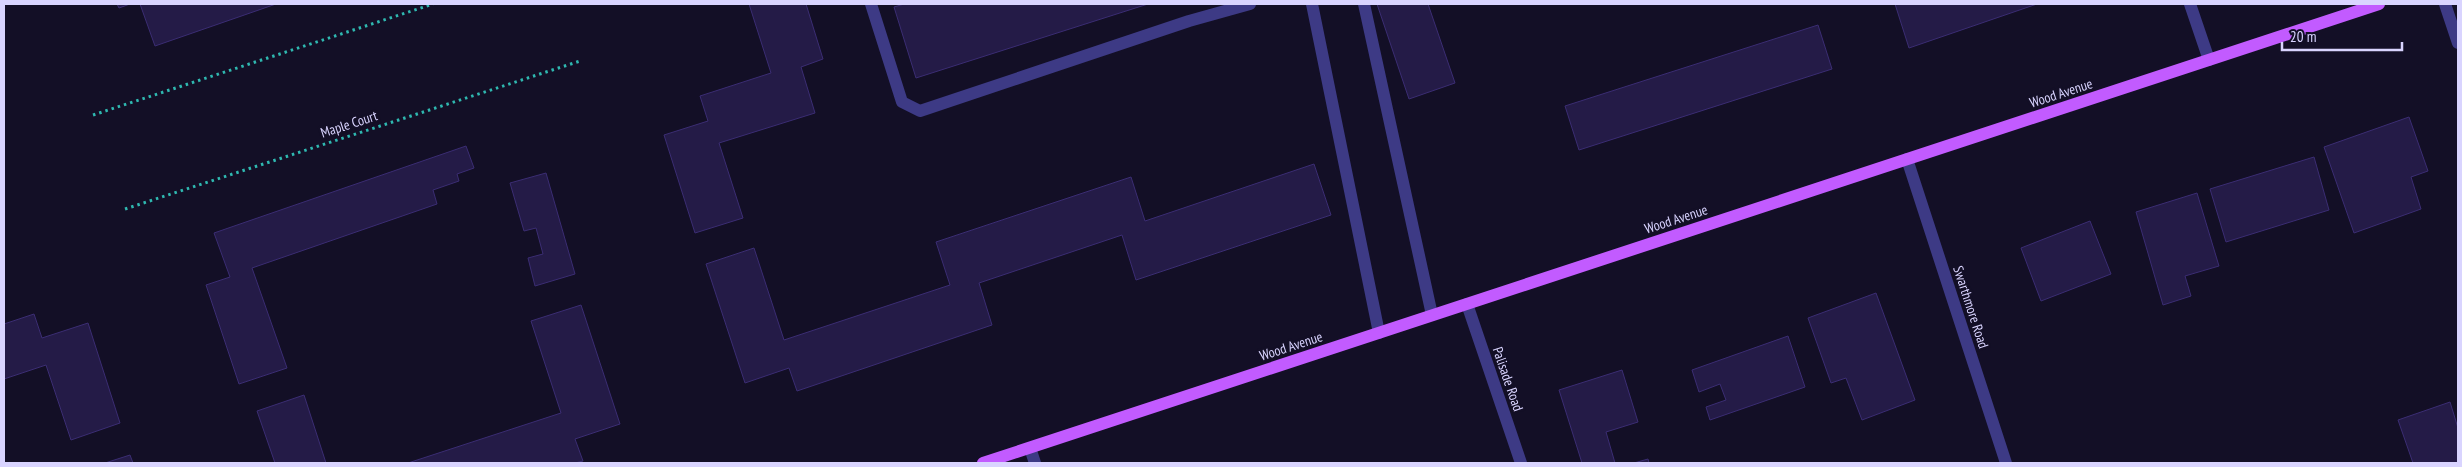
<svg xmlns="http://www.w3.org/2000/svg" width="2462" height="467" viewBox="0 0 2462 467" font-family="'PT Sans Narrow',sans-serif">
  <rect width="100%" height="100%" fill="#130f26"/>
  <!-- building -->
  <path fill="#241b47" stroke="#3b2d73" d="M117,4H130L119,8Z
    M140,4H276L155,46Z
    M749,4H806L823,59L801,67L815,113L719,143L743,218L695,233L664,135L708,121L700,96L771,73Z
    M904,4H1148L916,78L894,7Z
    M1377,4H1428L1455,83L1409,99Z
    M1895,4H2037L1909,48Z
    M1818,25L1832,69L1579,150L1565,106Z
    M2409,117L2428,171L2411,177L2421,209L2354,233L2324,147Z
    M466,146L474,168L457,174L459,181L433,190L437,204L252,268L287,368L239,384L206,285L230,277L214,233Z
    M2314,157L2329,210L2226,242L2210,189Z
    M1314,164L1331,215L1136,280L1122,235L979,283L992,325L797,391L789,368L745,383L706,264L754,248L784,340L950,285L936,242L1131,177L1145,221Z
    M546,173L575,274L535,286L528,258L543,254L536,228L524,231L510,183Z
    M2197,193L2219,266L2185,276L2191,296L2163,305L2136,212Z
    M2090,221L2111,274L2041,301L2021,248Z
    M1876,293L1915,400L1862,420L1846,378L1831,383L1808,318Z
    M581,305L620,424L575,439L583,461L575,463H408L561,413L531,321Z
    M34,314L42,338L88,323L120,423L71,440L46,365L4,379V324Z
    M1788,336L1805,387L1710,420L1706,407L1726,400L1720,384L1699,392L1692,370Z
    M1622,370L1638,422L1606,432L1615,463H1582L1559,390Z
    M304,395L326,463H275L257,411Z
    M2450,402L2458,428V463H2413L2398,420Z
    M130,455L133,463H105Z
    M1648,459L1649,463H1634Z"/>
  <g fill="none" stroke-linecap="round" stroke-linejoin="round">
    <!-- path -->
    <path stroke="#2fb8b0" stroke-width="3" stroke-dasharray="2.5 4" stroke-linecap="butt" d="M93,115L433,4
      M125,209L580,61"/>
    <!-- minor -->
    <path stroke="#3d3a85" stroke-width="12" d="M871,4L902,102L920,111L1189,21L1250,4
      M1312,4L1379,333
      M1364,4L1432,315
      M2190,4L2209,60
      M2445,4L2458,43
      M1907,159L2006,463
      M1467,304L1521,463
      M1030,448L1035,463"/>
    <!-- major -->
    <path stroke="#c25bff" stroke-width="12" d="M983,463L2379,4"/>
  </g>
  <g text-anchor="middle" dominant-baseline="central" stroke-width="5" stroke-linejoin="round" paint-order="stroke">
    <!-- street labels -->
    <g font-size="14" fill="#d9d4ff" stroke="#130f26">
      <text transform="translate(2061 93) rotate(-18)">Wood Avenue</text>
      <text transform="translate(349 124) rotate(-18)">Maple Court</text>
      <text transform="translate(1676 219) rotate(-18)">Wood Avenue</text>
      <text transform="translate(1971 307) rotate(72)">Swarthmore Road</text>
      <text transform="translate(1291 346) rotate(-18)">Wood Avenue</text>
      <text transform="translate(1508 379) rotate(71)">Palisade Road</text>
    </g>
  </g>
  <!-- border -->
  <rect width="2462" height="467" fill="none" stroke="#d9d4ff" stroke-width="10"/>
  <!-- scale -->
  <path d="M2282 42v8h120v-8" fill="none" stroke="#d9d4ff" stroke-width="2.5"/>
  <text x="2290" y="42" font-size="15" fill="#d9d4ff" stroke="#130f26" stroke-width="4" paint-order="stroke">20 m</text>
</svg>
